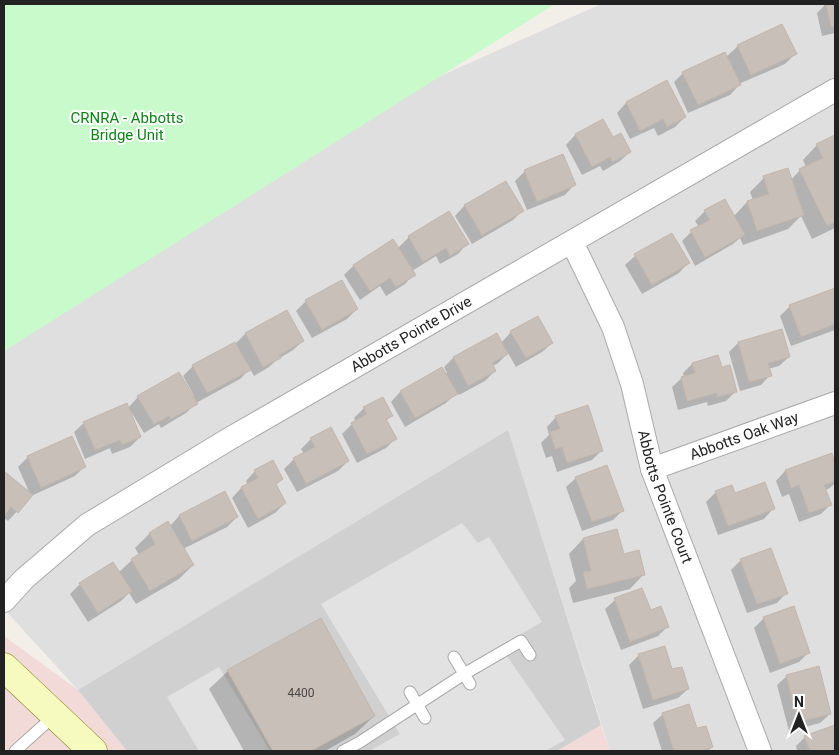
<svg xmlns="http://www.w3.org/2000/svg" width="839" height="755" viewBox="0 0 839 755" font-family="Roboto,sans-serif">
  <rect width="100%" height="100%" fill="#f2efe9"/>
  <!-- residential -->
  <path fill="#e0dfdf" d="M601,4H835V751H610L508,431L78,690L4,609V350L385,101Z"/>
  <!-- commercial -->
  <path fill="#f2dad9" d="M4,636L78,690L127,751H4Z
    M601,725L610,751H557Z"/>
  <!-- religious -->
  <path fill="#d0d0d0" d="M508,430L601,725L557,751H127L78,690Z"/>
  <!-- park -->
  <path fill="#c8facc" d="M4,4H555L4,351Z"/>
  <!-- parking -->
  <path fill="#e2e2e2" d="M462,523L478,543L489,537L542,622L500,646L565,740L545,751H369L400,734L321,604Z
    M219,667L270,751H199L167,697Z"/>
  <!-- shadow -->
  <path fill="#0003" d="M824,4H835V33L822,36L817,13L824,6Z
    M738,46L795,54L785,64L741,83L730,95L688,113L674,82L683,73L726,57Z
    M626,103L685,117L675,127L658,136L654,128L630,139L617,113Z
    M603,121L613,139L630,152L620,161L603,171L600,166L582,175L566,145L575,135Z
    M835,137V228L812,239L801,216L788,229L743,245L740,238L733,244L695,266L682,241L691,232L699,227L695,221L705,211L733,217L747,202L753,200L750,192L764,178L791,180L800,170L806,167L803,160L817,145Z
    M562,156L574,185L565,195L527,210L515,181L524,172Z
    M505,182L522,211L513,220L472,244L455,216L464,206Z
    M449,213L467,244L458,254L440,264L436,256L412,271L414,274L405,284L386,296L380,286L360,300L344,275L353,266L393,241L398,248L409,237Z
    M635,256L688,263L679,273L642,294L625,265Z
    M834,290L835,293V330L791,346L780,316L790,306Z
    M306,301L357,309L347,319L312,338L296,311Z
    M287,312L303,341L293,350L278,359L269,367L254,376L250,369L240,379L196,403L186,413L161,428L159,424L144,433L130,410L129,411L140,437L130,447L112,454L110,448L85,459L74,432L84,423L128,408L138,397H192L194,396L183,376L193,366L235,344L245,334Z
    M511,332L552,343L542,352L516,367L508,353L497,364L492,366L495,371L485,381L459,395L457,392L446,403L405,427L391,402L400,392L442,369L445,374L447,373L444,367L453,358L496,335L501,343Z
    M738,343L789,357L779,366L768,369L770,375L761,385L740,391L729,352Z
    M692,364L721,368L736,391L726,401L708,406L707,402L678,410L672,387L682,378L684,377L683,373Z
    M364,408L391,416L386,421L395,439L386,448L357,463L342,434L352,424L356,422L354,418Z
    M556,417L601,451L592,460L557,472L552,456L546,458L541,443L549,435L547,427Z
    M71,438L85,466L75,476L31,496L8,521L4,518V473L30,494L18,467L27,458Z
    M311,439L348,461L338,471L297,492L284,469L294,459L304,454L301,449Z
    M831,455L835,468V483L830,488L825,490L830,505L821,514L799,522L789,494L782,497L776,481L785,471Z
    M255,471L282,479L275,486L285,503L275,513L248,528L232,498L241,488L248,485L246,481Z
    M576,478L622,511L613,520L582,531L566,487Z
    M716,492L734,494L773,509L764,519L718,535L706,502Z
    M224,493L237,517L227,527L183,549L193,565L179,579L136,604L129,593L121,601L88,622L70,594L80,584L118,573L132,560L139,555L135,548L149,534L168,523L170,526L179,516Z
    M617,531L623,555L644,574L630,589L573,603L569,588L576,581L569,554L583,539Z
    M741,560L786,593L777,603L747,613L731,570Z
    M615,600L650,611L667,627L658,636L621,650L605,609Z
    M764,618L809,652L799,662L770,673L754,628Z
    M639,655L672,671L688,689L678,698L643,709L629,665Z
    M228,671L374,716L355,734L325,751H244L209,689Z
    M787,676L830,714L820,723L789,731L777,685Z
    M663,714L696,730L712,747L708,751H662L653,723Z
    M834,726L835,729V751H797L796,746L805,737Z"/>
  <!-- building -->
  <path fill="#c7bfb8" stroke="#c4b6ab" d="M826,4H835V26L831,27Z
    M782,24L797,54L751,75L737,45Z
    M725,52L741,85L698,105L682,72Z
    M667,80L686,117L667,127L663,119L640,131L626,102Z
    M603,119L613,137L621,133L631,152L613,162L610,157L592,167L575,134Z
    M835,135V222L827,226L799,169L823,158L816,144Z
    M563,154L576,185L537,202L524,170Z
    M788,168L804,215L757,231L747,201L769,194L763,176Z
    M506,181L524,211L482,235L464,205Z
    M725,199L745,235L705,257L690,230L710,220L704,210Z
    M449,211L469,244L450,256L446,248L423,262L408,236Z
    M672,233L690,263L652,285L634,254Z
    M393,239L416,275L396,287L390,278L370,291L353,265Z
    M342,280L358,309L322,330L305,300Z
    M835,288V324L801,337L789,305Z
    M287,310L304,341L279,355L281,358L263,367L245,333Z
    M538,316L553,343L526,358L510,331Z
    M782,329L790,357L768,363L772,376L749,382L738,342Z
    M497,333L508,354L492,363L496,371L468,386L453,357Z
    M235,342L251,370L207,393L192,365Z
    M718,355L722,367L730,365L737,392L717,397V393L687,401L681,377L695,373L692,363Z
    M442,367L458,394L415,418L400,391Z
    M179,372L198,404L171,419L169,416L154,424L137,396Z
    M383,397L393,416L386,419L397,439L367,454L351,423L367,414L363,407Z
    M127,403L141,437L122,445L120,440L95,450L83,422Z
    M588,405L603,451L567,463L562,447L555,449L550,432L560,429L555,416Z
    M331,427L349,461L306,484L293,458L315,447L310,438Z
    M72,436L86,467L41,488L27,456Z
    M832,453L835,464V481L824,485L832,505L809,513L799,485L791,488L785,470Z
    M273,460L283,479L276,484L286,503L258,519L241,487L258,478L254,470Z
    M607,465L624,511L592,522L575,477Z
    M4,471L33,495L18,513L11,507L4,516Z
    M765,482L775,509L728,526L715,491L732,485L735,493Z
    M225,491L238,517L192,541L179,515Z
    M168,521L194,565L150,591L131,559L155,544L149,533Z
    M617,529L624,554L639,550L645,575L587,589L583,572L591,571L583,538Z
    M771,548L788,594L757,604L740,559Z
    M113,562L132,591L98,613L79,583Z
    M642,588L651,610L661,606L669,627L630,642L614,598Z
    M794,606L810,653L780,664L763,617Z
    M321,618L375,716L311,751H273L227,670Z
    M665,646L672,669L682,667L689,689L653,700L638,654Z
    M819,666L831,714L798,722L786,675Z
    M689,704L697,728L706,726L713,747L702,751H674L662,713Z
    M835,725V751H810L804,736Z"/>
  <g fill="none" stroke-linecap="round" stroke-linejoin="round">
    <defs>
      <path id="service" d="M454,657L470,684
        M410,692L425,718
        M15,751L55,715
        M343,751L360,742L464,674L521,641L530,655"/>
      <g id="minor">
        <path id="s1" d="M572,242L613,327L632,384L652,469L760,751"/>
        <path id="s2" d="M652,469L835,403"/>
        <path id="s3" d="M4,601L24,579L87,525L229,439L835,90"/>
      </g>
      <path id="secondary" d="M4,667L93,751"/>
    </defs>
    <!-- service casing -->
    <use href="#service" stroke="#a9a9a9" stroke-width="13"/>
    <!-- minor casing -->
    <use href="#minor" stroke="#a9a9a9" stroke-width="24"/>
    <!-- secondary casing -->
    <use href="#secondary" stroke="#707d05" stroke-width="29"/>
    <!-- service -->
    <use href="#service" stroke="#fff" stroke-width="11"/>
    <!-- minor -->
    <use href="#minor" stroke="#fff" stroke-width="22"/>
    <!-- secondary -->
    <use href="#secondary" stroke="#f7fabf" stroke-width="28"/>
  </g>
  <g text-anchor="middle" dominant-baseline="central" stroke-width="4" stroke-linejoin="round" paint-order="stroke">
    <!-- number labels -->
    <g font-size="12" fill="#4b4948">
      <text x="301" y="693">4400</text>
    </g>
    <!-- park labels -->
    <g font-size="15" fill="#0c8416" stroke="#fff">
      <text x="127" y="118">CRNRA - Abbotts<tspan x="127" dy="17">Bridge Unit</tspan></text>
    </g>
    <!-- street labels -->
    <g font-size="15" fill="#222" stroke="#fff">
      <text stroke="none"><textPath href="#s3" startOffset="489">Abbotts Pointe Drive</textPath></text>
      <text stroke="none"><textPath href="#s2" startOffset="98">Abbotts Oak Way</textPath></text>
      <text stroke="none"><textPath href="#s1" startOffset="272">Abbotts Pointe Court</textPath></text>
    </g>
  </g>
  <!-- border -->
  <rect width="839" height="755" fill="none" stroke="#222222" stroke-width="10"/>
  <!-- north arrow -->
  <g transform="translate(799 715)" stroke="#ffffff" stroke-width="4" paint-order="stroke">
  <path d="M0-4L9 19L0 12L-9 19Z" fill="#222222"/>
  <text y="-8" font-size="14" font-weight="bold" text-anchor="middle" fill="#222222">N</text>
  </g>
</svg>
